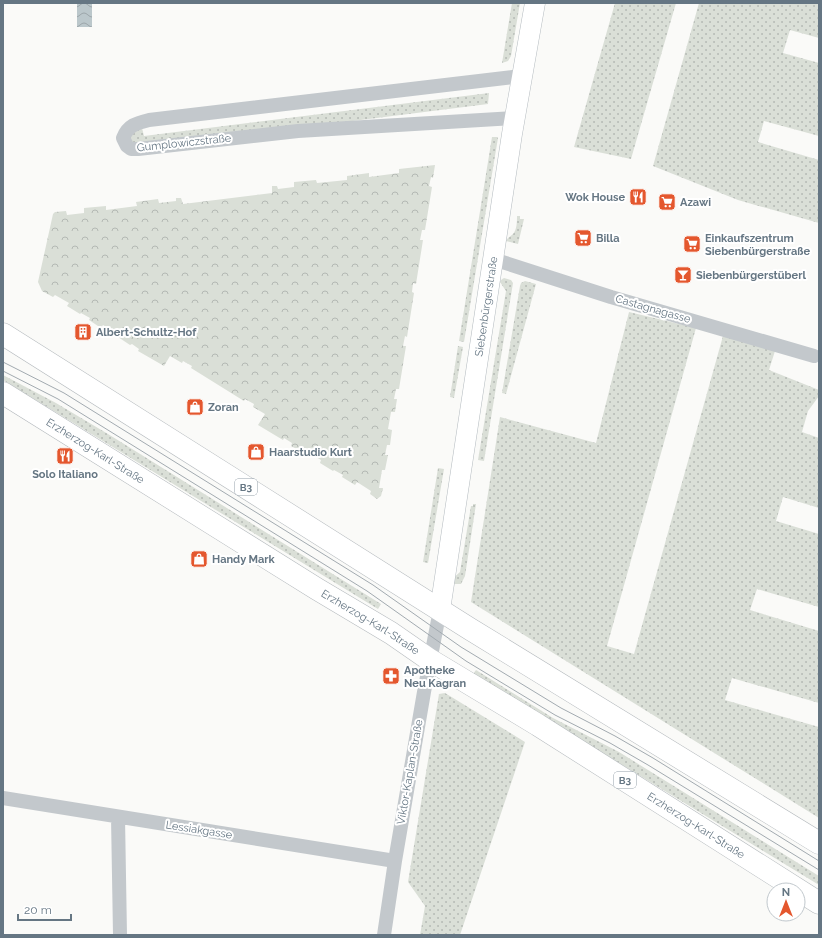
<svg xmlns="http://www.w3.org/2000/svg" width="822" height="938" viewBox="0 0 822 938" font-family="Raleway,sans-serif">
  <defs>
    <pattern id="grass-dots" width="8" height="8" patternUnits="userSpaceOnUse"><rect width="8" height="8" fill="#dadfd7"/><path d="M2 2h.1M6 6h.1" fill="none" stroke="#b4b9b4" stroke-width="1.8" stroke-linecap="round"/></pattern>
    <pattern id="park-crowns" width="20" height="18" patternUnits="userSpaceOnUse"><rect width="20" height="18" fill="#dadfd7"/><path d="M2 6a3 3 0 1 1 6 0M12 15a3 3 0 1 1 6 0" fill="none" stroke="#b4b9b4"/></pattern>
    <pattern id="water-waves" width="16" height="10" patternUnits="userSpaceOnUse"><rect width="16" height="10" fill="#bbc7cb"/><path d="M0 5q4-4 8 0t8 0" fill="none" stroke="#9ca6aa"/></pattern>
  </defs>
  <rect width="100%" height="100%" fill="#fafaf8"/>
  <!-- grass -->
  <path fill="url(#grass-dots)" d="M512,3H520L511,56L508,61L502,63Z
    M615,3H676L631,159L574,147Z
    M699,3H819V38L790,30L783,53L819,63V136L764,121L758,142L819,160V223L738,200L653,166Z
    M489,93L488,104L321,125L130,143L129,130L142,128L144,136Z
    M492,137H497L498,138L464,342L459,341Z
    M517,216H520V219H524L518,244L506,241C508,237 510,237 513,234C517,230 517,221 517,216Z
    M504,278L511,280L513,283L484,461L478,460L506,291L500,282L501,280Z
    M525,281L536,284L506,394L502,393L520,286L521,283Z
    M629,312L696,328L607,646L634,654L723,336L775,351L769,370L819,390V396L808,411L802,432L819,438V508L783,497L776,521L819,534V607L757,589L750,610L819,631V703L732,678L725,700L819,727V818L471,602L500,417L596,443Z
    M458,346L463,347L454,398L450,397Z
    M3,375L56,403L108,434L381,604L378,609L3,380Z
    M438,468L444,469L428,563L423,562Z
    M473,504H476L465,576L461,584H451L452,579L460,572L471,506H473Z
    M476,670L553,718L619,752L819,876V885L473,674Z
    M445,693L525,742L460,935H420L425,906L408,882L439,694Z"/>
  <!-- park -->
  <path fill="url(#park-crowns)" d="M435,165L433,178L431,177L429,186L432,187L425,230H422L420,240H423L416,284L413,283L412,292L414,293L407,337L405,336L403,346H406L399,389H396L394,399H397L395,412H391L388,429L392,430L390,445H387L385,455H388L385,470H382L379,488H383L381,496L377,499L370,494L371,491L357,482L355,485L342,477L343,475L334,470L333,471L320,463L321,460L306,451L304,453L291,446L292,443L284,438L283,440L258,425L265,414L253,407L254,404L245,399L244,401L191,368L192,366L183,361L182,363L170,356L164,366L138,351L139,349L132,344L130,345L118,337L119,335L103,325L101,328L89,320L90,318L81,313L80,314L67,306L69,303L55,295L53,297L42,291L38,282L53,214L55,212L66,211L67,215L84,213V208L106,206V210L137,206L136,202L158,199L159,203L176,201V198H181L183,204L272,193V186H277L278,189L294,187V182L316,180L317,183L347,180V176L369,173V177L399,173V169Z"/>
  <!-- water -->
  <path fill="url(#water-waves)" d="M77,3H92V27H77Z"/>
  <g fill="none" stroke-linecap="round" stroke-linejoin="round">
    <defs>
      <g id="secondary">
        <path id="s1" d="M440,610L512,134L535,3"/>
      </g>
      <g id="primary">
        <path d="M3,334L470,629L819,843"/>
        <path id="s2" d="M3,393L317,589L391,633L430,660L538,725L819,903"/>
      </g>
    </defs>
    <!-- secondary casing -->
    <use href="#secondary" stroke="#b3babf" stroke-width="21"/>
    <!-- primary casing -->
    <use href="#primary" stroke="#b5babe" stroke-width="23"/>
    <!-- street -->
    <path stroke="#c3c8cc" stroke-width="14" d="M515,118L298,131L138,149H131L127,146L123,138C128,125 137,123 149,120L522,76
      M493,259L611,297L814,356
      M3,798L395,861
      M118,817L120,935
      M384,935L395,861L424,692L440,610"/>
    <!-- secondary -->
    <use href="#secondary" stroke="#fff" stroke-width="20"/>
    <!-- primary -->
    <use href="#primary" stroke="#fff" stroke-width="22"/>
    <!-- tram -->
    <path stroke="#a2aab0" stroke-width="1" d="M3,362L64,393L373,585L461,647L561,708L615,736L653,758L819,861
      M3,371L58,399L367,591L466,661L555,715L610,743L648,765L819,870"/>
  </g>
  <!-- icons -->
  <defs>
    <symbol id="restaurant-square" viewBox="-11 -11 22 22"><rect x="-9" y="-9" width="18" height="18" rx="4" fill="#e4572e" stroke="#fff"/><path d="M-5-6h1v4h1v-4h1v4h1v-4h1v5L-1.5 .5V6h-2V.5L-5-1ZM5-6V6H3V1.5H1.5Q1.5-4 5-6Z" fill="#fff"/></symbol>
    <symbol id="supermarket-square" viewBox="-11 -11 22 22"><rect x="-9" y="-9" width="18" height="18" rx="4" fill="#e4572e" stroke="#fff"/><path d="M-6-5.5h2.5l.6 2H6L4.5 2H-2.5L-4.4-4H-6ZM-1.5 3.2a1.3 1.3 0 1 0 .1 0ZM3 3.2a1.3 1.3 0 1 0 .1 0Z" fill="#fff"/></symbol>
    <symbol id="bar-square" viewBox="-11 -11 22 22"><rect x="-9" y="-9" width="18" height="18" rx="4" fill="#e4572e" stroke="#fff"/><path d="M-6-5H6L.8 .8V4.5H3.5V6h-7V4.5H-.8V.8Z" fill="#fff"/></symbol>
    <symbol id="building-square" viewBox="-11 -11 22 22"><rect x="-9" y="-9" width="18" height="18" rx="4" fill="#e4572e" stroke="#fff"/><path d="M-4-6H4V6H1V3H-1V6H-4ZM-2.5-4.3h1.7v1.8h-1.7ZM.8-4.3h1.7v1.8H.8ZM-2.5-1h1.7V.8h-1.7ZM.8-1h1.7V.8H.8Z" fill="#fff"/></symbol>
    <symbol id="shop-square" viewBox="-11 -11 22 22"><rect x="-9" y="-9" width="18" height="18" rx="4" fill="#e4572e" stroke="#fff"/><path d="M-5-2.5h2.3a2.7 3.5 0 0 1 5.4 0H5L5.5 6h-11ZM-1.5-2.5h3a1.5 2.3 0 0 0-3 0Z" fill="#fff"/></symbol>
    <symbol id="pharmacy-square" viewBox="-11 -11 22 22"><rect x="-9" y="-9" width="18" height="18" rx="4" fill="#e4572e" stroke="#fff"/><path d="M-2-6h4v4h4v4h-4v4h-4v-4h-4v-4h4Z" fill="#fff"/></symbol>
  </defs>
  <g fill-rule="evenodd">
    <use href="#restaurant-square" x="628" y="187" width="20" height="20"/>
    <use href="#supermarket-square" x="657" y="192" width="20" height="20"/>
    <use href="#supermarket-square" x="573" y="228" width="20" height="20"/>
    <use href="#supermarket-square" x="682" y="234" width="20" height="20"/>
    <use href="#bar-square" x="673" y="265" width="20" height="20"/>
    <use href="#building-square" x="73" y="322" width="20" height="20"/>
    <use href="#shop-square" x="185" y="397" width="20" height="20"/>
    <use href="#shop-square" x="246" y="442" width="20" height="20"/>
    <use href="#restaurant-square" x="55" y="446" width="20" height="20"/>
    <use href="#shop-square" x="189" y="549" width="20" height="20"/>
    <use href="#pharmacy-square" x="381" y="666" width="20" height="20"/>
  </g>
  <g text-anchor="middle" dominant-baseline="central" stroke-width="4" stroke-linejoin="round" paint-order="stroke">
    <!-- shield labels -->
    <g fill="#fff" stroke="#939fa8" stroke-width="1">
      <rect x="235" y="479" width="22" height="16" rx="3"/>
      <rect x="614" y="772" width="22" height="16" rx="3"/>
    </g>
    <g font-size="10" font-weight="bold" fill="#657683">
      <text x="246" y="487">B3</text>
      <text x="625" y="780">B3</text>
    </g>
    <!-- street labels -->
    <g font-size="11" fill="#657683" stroke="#fff">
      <text transform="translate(184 143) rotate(-6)">Gumplowiczstraße</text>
      <text stroke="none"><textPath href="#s1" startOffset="307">Siebenbürgerstraße</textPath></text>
      <text transform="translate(653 309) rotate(16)">Castagnagasse</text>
      <text stroke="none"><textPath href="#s2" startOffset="109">Erzherzog-Karl-Straße</textPath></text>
      <text stroke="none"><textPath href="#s2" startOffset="433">Erzherzog-Karl-Straße</textPath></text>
      <text transform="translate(410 772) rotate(-80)">Viktor-Kaplan-Straße</text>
      <text stroke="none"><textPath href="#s2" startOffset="817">Erzherzog-Karl-Straße</textPath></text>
      <text transform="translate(199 830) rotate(9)">Lessiakgasse</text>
    </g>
    <!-- poi labels -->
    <g font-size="11" font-weight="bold" fill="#657683" stroke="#fff" text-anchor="start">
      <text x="625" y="197" text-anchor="end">Wok House</text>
      <text x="680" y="202">Azawi</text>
      <text x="596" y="238">Billa</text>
      <text x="705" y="238">Einkaufszentrum<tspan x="705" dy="13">Siebenbürgerstraße</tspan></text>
      <text x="696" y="275">Siebenbürgerstüberl</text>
      <text x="96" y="332">Albert-Schultz-Hof</text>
      <text x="208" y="407">Zoran</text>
      <text x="269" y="452">Haarstudio Kurt</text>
      <text x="65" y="474" text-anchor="middle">Solo Italiano</text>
      <text x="212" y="559">Handy Mark</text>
      <text x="404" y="670">Apotheke<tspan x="404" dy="13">Neu Kagran</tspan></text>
    </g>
  </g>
  <!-- border -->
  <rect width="822" height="938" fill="none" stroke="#657683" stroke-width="8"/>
  <!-- north arrow -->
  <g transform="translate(786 902)"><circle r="19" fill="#ffffff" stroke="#c1c8cd"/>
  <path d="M0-3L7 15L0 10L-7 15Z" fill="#e4572e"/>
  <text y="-6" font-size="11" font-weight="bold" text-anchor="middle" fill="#657683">N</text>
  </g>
  <!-- scale -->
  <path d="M18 914v6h53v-6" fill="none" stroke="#657683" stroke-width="2"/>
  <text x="24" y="914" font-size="12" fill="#657683" stroke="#ffffff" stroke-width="3" paint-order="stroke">20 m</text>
</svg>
